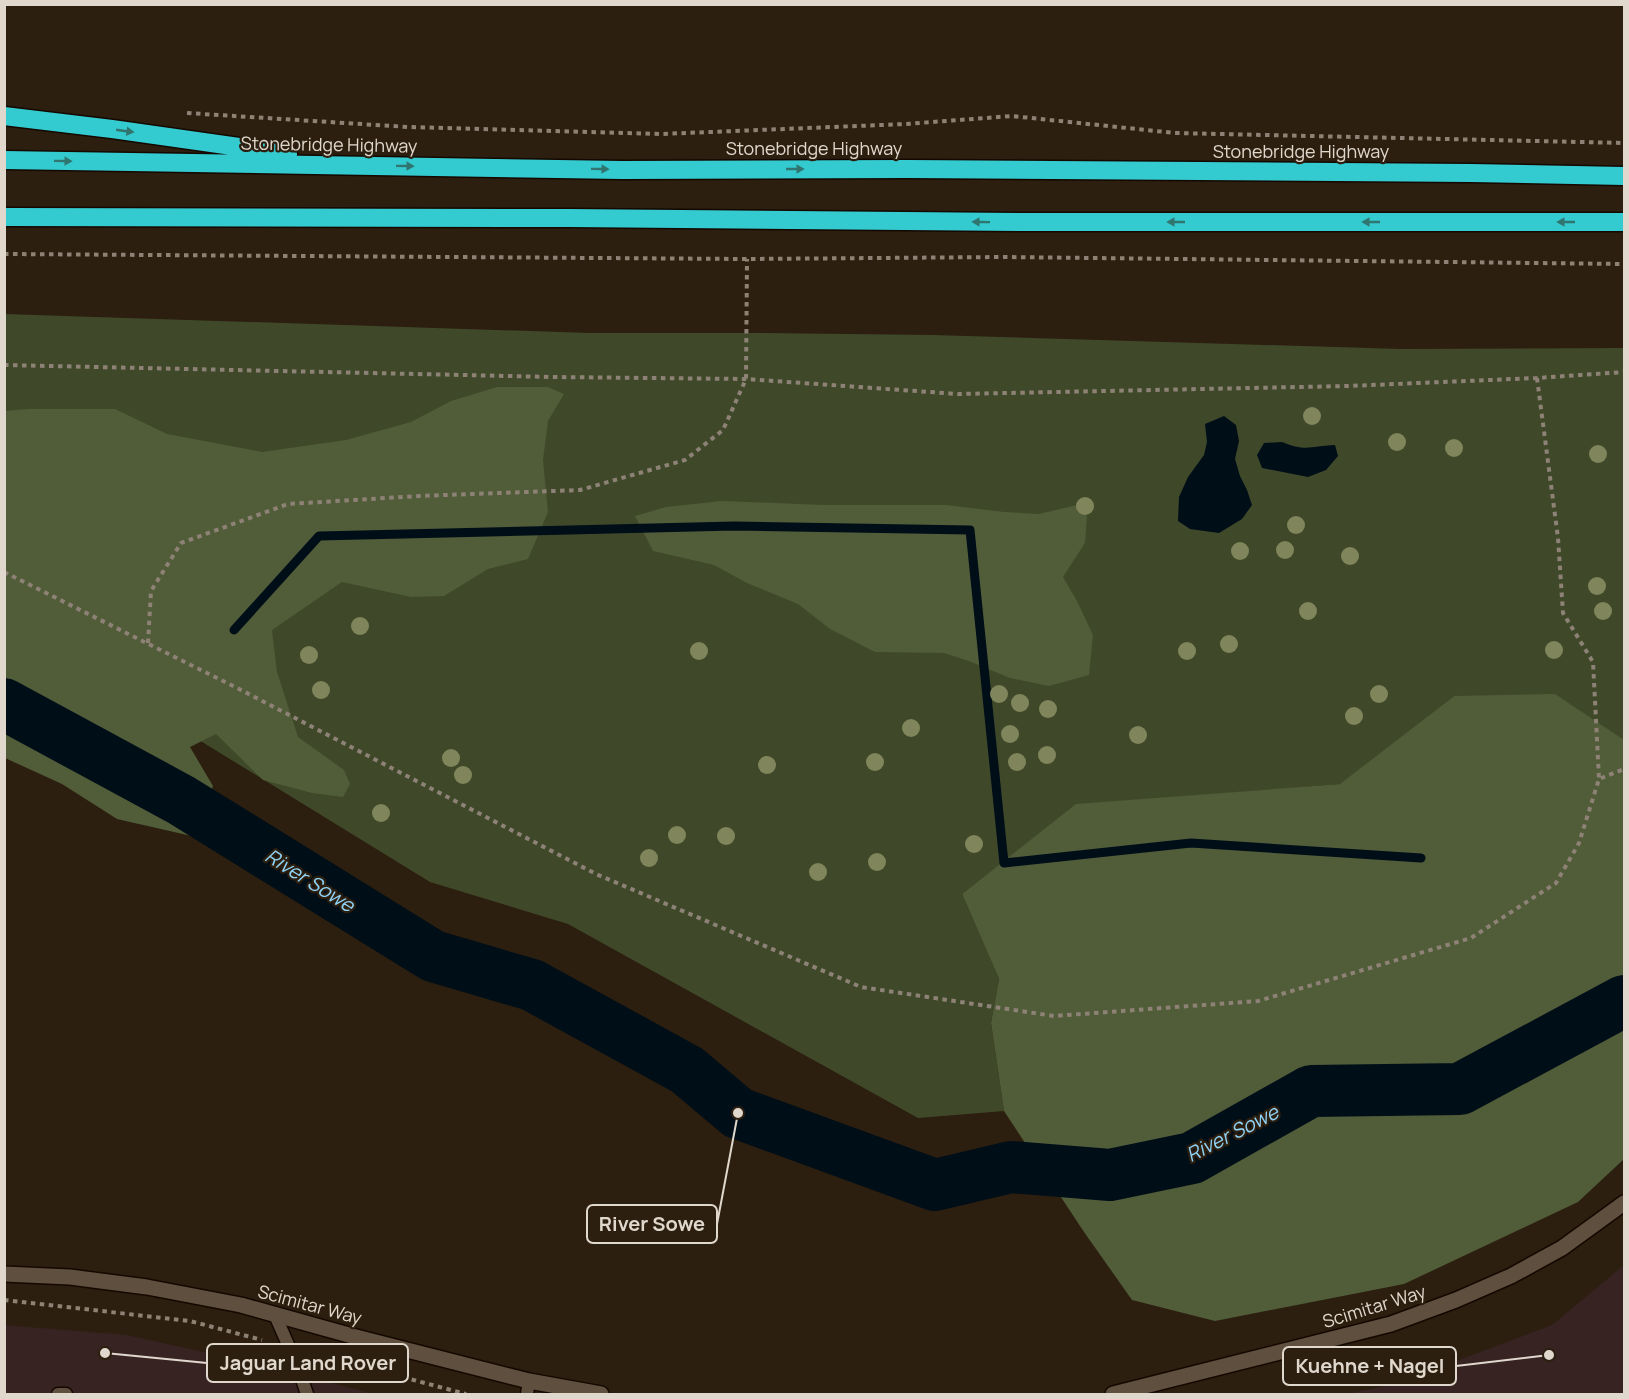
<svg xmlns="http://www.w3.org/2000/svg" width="1629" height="1399" viewBox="0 0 1629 1399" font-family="Manrope,sans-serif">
  <rect width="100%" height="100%" fill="#2c1f0f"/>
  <!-- industrial -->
  <path fill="#362322" d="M1624,1265V1394H1346L1395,1384L1552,1325Z
    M4,1325L127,1335L284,1370L373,1394H5Z"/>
  <!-- green -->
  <path fill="#3f492a" d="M4,314L589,333H759L932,335L1401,349L1624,348V742L1454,696L1341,784L1076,805L962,894L999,979L991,1023L1004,1111L918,1118L568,924L430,882L85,670L5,630Z"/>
  <!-- forest -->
  <path fill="#515c39" d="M497,387H548L564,394L548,421L543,460L548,512L528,559L488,569L444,596L411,597L342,582L272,630L277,672L298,737L344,770L350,784L343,797L312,793L263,780L216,734L190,747L213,786L196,837L117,819L62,784L5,758V411L28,409H115L167,434L262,452L346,440L411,422L451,401Z
    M722,501L822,505H946L1004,512L1039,514L1077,505L1087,516L1085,543L1063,577L1077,601L1093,635L1089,675L1049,686L1010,678L969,661L944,653L875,652L830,629L798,604L747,583L714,565L653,551L635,516L666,507Z
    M1555,694L1624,740V1159L1578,1202L1404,1284L1215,1321L1132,1300L1084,1232L1004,1111L991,1023L999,979L962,894L1076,804L1340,784L1454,696Z"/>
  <!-- water -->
  <path fill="#000e18" d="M1224,416L1236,425L1239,441L1235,459L1240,476L1247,490L1252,505L1242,519L1219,533L1190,529L1178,521L1179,497L1188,477L1204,455L1207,442L1205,424Z
    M1282,442C1306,452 1311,446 1335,445L1338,456L1326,470L1308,477L1262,468L1257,455L1264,443Z"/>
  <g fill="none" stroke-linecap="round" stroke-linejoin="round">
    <!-- stream -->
    <path stroke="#000e18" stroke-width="9" d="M234,630L319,536L734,526L970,530L1004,863L1191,843L1421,858"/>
    <!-- river -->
    <path stroke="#000e18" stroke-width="52" d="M4,704L181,800L433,956L532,985L687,1070L738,1113L935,1185L1011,1167L1110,1175L1192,1158L1311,1091L1460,1089L1624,1001"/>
    <defs>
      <path id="lane" d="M275,1315L297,1365L307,1394
        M58,1394H66
        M527,1394L529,1381"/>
      <path id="street" d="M4,1274L70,1277L147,1287L241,1305L356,1337L529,1381L601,1394
        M1113,1394L1391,1324L1456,1300L1511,1276L1562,1248L1624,1203"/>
      <path id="highway" d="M4,116L112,129L288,154
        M4,160L622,170L907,169L1471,173L1624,176
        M4,217L568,218L1023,222H1624"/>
    </defs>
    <!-- lane casing -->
    <use href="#lane" stroke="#140800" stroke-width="15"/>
    <!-- street casing -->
    <use href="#street" stroke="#140800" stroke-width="18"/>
    <!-- highway casing -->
    <use href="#highway" stroke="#140800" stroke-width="21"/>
    <!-- path -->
    <path stroke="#8d8275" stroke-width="4" stroke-dasharray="4.5 4.5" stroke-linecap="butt" d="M187,113L408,127L661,134L906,124L1012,116L1175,133L1624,143
      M4,254L747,259L1005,257L1624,264
      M4,365L554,377L746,379L958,394L1348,386L1537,378L1624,372
      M1537,378L1558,538L1563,613L1593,662L1599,779
      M4,572L243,691L596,874L861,987L1054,1016L1258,1001L1471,938L1556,883L1579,843L1599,779L1624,769
      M148,643L151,591L181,543L288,504L419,496L580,490L685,460L723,430L746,379L747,259
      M4,1300L190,1321L262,1340
      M316,1354L466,1394"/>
    <!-- lane -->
    <use href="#lane" stroke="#5f4f3e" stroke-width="12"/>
    <!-- street -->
    <use href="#street" stroke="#5f4f3e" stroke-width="15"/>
    <!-- highway -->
    <use href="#highway" stroke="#33cbd0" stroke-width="18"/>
  </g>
  <!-- trees -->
  <g fill="#80855b">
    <circle cx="1312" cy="416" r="9"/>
    <circle cx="1397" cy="442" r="9"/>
    <circle cx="1454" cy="448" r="9"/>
    <circle cx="1598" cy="454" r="9"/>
    <circle cx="1085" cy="506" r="9"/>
    <circle cx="1296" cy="525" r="9"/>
    <circle cx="1285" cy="550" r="9"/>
    <circle cx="1240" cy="551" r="9"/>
    <circle cx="1350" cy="556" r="9"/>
    <circle cx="1597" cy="586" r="9"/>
    <circle cx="1308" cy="611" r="9"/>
    <circle cx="1603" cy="611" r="9"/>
    <circle cx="360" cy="626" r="9"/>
    <circle cx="1229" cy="644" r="9"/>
    <circle cx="1554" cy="650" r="9"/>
    <circle cx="699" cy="651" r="9"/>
    <circle cx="1187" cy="651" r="9"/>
    <circle cx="309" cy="655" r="9"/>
    <circle cx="321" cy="690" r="9"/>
    <circle cx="999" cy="694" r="9"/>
    <circle cx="1379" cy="694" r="9"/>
    <circle cx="1020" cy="703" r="9"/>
    <circle cx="1048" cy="709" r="9"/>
    <circle cx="1354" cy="716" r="9"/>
    <circle cx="911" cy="728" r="9"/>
    <circle cx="1010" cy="734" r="9"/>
    <circle cx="1138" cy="735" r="9"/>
    <circle cx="1047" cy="755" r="9"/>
    <circle cx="451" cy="758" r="9"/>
    <circle cx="875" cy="762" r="9"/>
    <circle cx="1017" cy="762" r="9"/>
    <circle cx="767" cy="765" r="9"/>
    <circle cx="463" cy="775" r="9"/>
    <circle cx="381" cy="813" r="9"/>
    <circle cx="677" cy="835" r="9"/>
    <circle cx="726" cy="836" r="9"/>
    <circle cx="974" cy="844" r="9"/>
    <circle cx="649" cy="858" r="9"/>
    <circle cx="877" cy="862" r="9"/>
    <circle cx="818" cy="872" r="9"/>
  </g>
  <!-- one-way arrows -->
  <defs><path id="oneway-solid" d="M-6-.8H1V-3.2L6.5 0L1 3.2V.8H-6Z" transform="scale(1.5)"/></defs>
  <g fill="#307570">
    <use href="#oneway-solid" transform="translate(125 131) rotate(8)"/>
    <use href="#oneway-solid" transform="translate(63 161) rotate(1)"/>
    <use href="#oneway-solid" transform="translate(405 166) rotate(1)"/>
    <use href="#oneway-solid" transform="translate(600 169) rotate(1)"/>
    <use href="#oneway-solid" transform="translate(795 169)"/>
    <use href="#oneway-solid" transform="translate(981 222) rotate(-179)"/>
    <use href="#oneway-solid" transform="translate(1176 222) rotate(180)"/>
    <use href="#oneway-solid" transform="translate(1371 222) rotate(-180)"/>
    <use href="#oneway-solid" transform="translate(1566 222) rotate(-180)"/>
  </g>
  <g text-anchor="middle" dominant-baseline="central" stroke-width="4.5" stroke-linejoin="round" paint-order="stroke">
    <!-- street labels -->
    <g font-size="18" fill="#e0d7cd" stroke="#2c1f0f">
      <text transform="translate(329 144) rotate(1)">Stonebridge Highway</text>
      <text x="814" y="148">Stonebridge Highway</text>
      <text x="1301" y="151">Stonebridge Highway</text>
      <text transform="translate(310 1304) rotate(15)">Scimitar Way</text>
      <text transform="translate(1374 1306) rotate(-17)">Scimitar Way</text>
    </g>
    <!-- water labels -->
    <g font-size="20" font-style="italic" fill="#8ed2f6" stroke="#2c1f0f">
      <text transform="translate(310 880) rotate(32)">River Sowe</text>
      <text transform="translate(1232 1133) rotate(-27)">River Sowe</text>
    </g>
  </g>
  <!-- callouts -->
  <path fill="none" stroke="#e0d7cd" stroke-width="2" d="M738 1113L717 1224M105 1353L207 1363M1549 1355L1456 1366"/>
  <g fill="#e0d7cd" stroke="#2c1f0f" stroke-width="2">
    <circle cx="738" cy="1113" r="6"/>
    <circle cx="105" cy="1353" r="6"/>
    <circle cx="1549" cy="1355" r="6"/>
  </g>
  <g fill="#2c1f0f" stroke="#e0d7cd" stroke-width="2">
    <rect x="587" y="1205" width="130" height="38" rx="6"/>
    <rect x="207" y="1344" width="201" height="38" rx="6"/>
    <rect x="1283" y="1347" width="173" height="38" rx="6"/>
  </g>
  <g font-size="20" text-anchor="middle" font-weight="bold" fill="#e0d7cd">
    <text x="652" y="1231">River Sowe</text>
    <text x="308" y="1370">Jaguar Land Rover</text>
    <text x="1370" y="1373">Kuehne + Nagel</text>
  </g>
  <!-- border -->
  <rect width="1629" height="1399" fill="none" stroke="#e0d7cd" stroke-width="12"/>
</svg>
